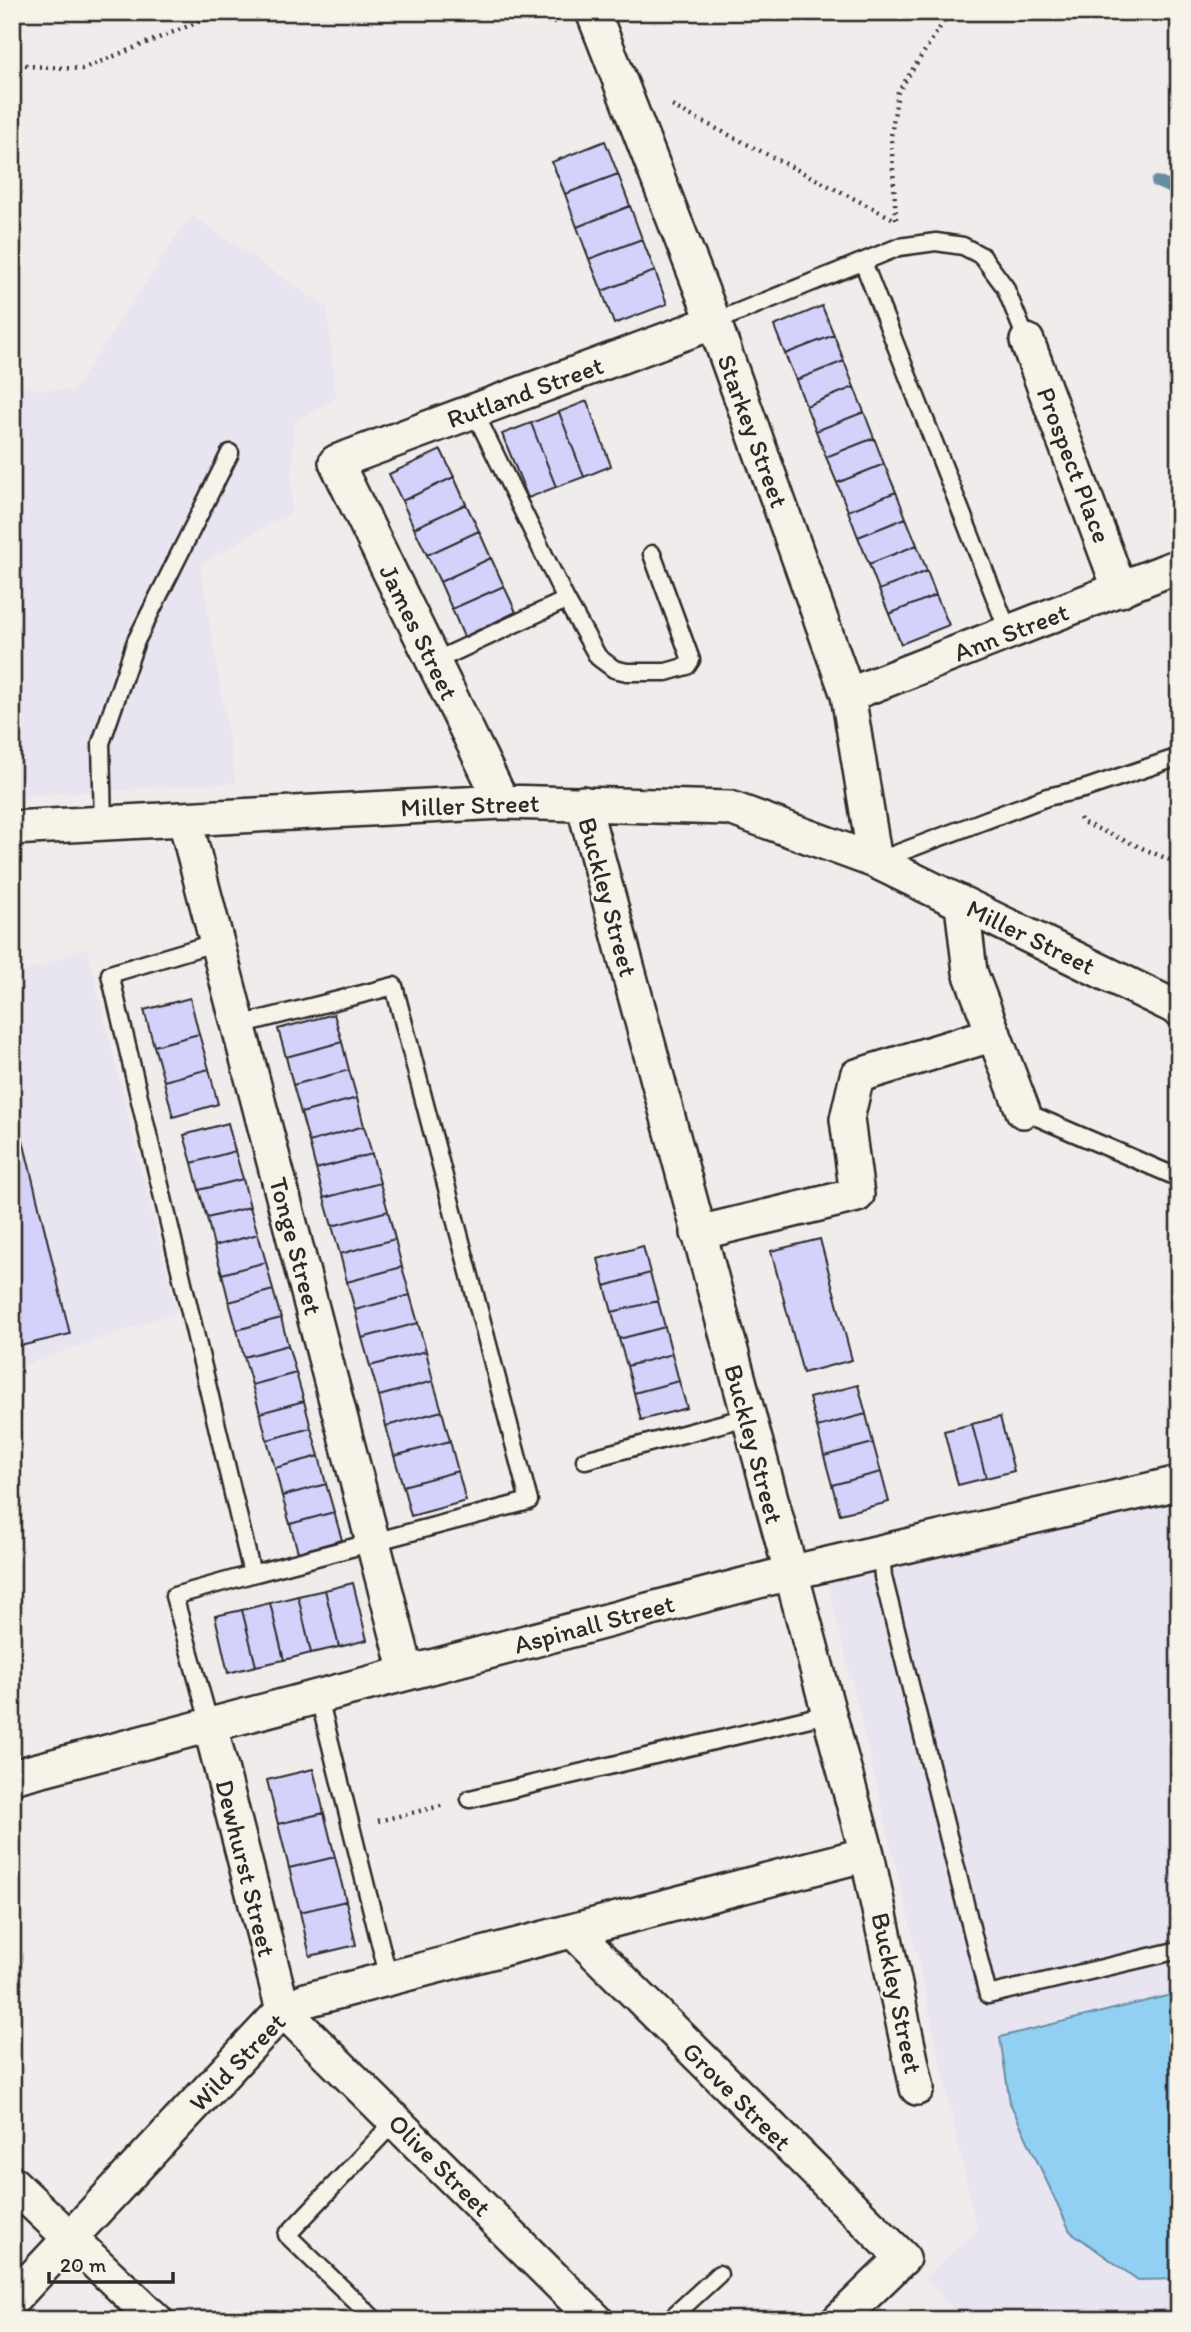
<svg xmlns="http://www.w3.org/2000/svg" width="1191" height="2332" viewBox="0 0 1191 2332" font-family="Itim,sans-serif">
  <rect width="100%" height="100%" fill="#f0ecec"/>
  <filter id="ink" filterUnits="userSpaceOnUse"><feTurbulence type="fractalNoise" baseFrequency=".0143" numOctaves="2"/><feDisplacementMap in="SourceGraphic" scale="14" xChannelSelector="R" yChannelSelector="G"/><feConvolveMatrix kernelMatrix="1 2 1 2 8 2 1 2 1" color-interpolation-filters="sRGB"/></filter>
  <g filter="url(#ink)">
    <!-- built -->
    <path fill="#e8e4f0" d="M191,215L327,308L336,398L294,422L291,512L200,564L236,783L12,796V387L73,391Z
      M87,948L177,1312L12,1369V974L17,975Z
      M1179,1496V2320H962L925,2277L977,2230L912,1932L827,1578Z"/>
    <!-- water -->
    <path fill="#92d0f3" stroke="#698ea3" stroke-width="2" d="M1179,1993V2279L1138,2280L1070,2231L1010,2103L1000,2037Z"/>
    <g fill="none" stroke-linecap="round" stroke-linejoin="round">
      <!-- stream -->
      <path stroke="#698ea3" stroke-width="12" d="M1157,182L1179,191"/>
    </g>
    <!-- building -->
    <path fill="#d4d2fb" stroke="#2b2b2b" stroke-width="2" d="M605,141L618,174L565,194L552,162Z
      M618,174L630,206L577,227L565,194Z
      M630,206L642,239L589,259L577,227Z
      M642,239L655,271L602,291L589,259Z
      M655,271L667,304L614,324L602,291Z
      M822,306L834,335L785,354L774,326Z
      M834,335L844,361L796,380L785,354Z
      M844,361L854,387L806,406L796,380Z
      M854,387L864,412L816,431L806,406Z
      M587,401L611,466L584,477L559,412Z
      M559,412L584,477L556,487L531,423Z
      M864,412L874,438L826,457L816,431Z
      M531,423L556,487L528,498L502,434Z
      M874,438L884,464L837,483L826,457Z
      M441,450L454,477L402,501L389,474Z
      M884,464L896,492L848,511L837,483Z
      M454,477L466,504L414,528L402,501Z
      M896,492L906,518L858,537L848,511Z
      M466,504L479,531L427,555L414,528Z
      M906,518L917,545L869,564L858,537Z
      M479,531L491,558L440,582L427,555Z
      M917,545L927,571L879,590L869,564Z
      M491,558L504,586L452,609L440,582Z
      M927,571L936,595L889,614L879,590Z
      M504,586L516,612L464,637L452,609Z
      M936,595L949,625L901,644L889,614Z
      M190,998L199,1034L154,1046L144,1010Z
      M334,1014L342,1042L286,1057L278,1029Z
      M199,1034L209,1069L164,1081L154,1046Z
      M342,1042L349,1070L293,1085L286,1057Z
      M209,1069L218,1104L173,1117L164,1081Z
      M349,1070L357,1098L301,1113L293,1085Z
      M12,1095L70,1334L12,1348Z
      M357,1098L364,1126L309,1142L301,1113Z
      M228,1123L235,1151L192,1163L184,1135Z
      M364,1126L372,1154L316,1169L309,1142Z
      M235,1151L243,1179L199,1190L192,1163Z
      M372,1154L380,1183L324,1198L316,1169Z
      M243,1179L250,1207L207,1218L199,1190Z
      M380,1183L388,1211L332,1226L324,1198Z
      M250,1207L258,1234L214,1246L207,1218Z
      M388,1211L395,1239L340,1254L332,1226Z
      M258,1234L266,1262L222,1274L214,1246Z
      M395,1239L402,1267L347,1282L340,1254Z
      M820,1239L852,1360L803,1373L771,1251Z
      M643,1246L650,1273L605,1286L598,1259Z
      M266,1262L273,1290L229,1302L222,1274Z
      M402,1267L410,1295L355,1310L347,1282Z
      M650,1273L658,1301L612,1312L605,1286Z
      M273,1290L281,1318L237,1330L229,1302Z
      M410,1295L418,1323L362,1338L355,1310Z
      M658,1301L665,1327L619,1339L612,1312Z
      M281,1318L288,1345L244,1357L237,1330Z
      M418,1323L426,1351L370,1366L362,1338Z
      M665,1327L672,1354L627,1366L619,1339Z
      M288,1345L296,1373L252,1385L244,1357Z
      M426,1351L433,1381L379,1396L370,1366Z
      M672,1354L679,1381L634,1393L627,1366Z
      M296,1373L304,1401L260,1413L252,1385Z
      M433,1381L442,1411L386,1426L379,1396Z
      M679,1381L687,1408L641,1420L634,1393Z
      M858,1385L866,1414L817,1427L809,1398Z
      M304,1401L311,1428L267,1440L260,1413Z
      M442,1411L450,1441L394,1456L386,1426Z
      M866,1414L873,1443L824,1456L817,1427Z
      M1000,1417L1014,1471L986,1478L972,1424Z
      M972,1424L986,1478L958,1485L944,1431Z
      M311,1428L319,1456L275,1468L267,1440Z
      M450,1441L458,1471L403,1486L394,1456Z
      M873,1443L881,1472L832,1485L824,1456Z
      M319,1456L326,1484L282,1496L275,1468Z
      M458,1471L466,1501L411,1516L403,1486Z
      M881,1472L889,1502L840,1514L832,1485Z
      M326,1484L334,1512L290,1524L282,1496Z
      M334,1512L342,1540L298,1552L290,1524Z
      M353,1583L367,1640L339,1647L325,1590Z
      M325,1590L339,1647L311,1653L298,1596Z
      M298,1596L311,1653L284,1660L270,1603Z
      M270,1603L284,1660L256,1666L242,1610Z
      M242,1610L256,1666L228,1673L215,1616Z
      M313,1769L324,1813L278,1824L267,1780Z
      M324,1813L335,1857L289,1868L278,1824Z
      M335,1857L346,1901L300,1912L289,1868Z
      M346,1901L356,1945L310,1956L300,1912Z"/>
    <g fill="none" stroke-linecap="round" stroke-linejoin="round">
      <defs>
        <path id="service" d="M863,262L1009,633
          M714,322L899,247L936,242L963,246L982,256L1005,287L1027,341
          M474,411L566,600L598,657L614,669L627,672H666L687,666L691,660L652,554
          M433,662L566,600
          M103,824L101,743L136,641L230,453
          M877,861L1047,797L1084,789L1179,757
          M239,1025L394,986L529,1501L252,1574
          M1023,1111L1179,1178
          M585,1460L747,1417
          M881,1551L883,1577L988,1995L1179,1950
          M318,1694L389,1979
          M210,1725L174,1596L252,1574L110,974L217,942
          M470,1799L827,1714
          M375,2320L287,2235L395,2121
          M669,2320L719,2274"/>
        <path id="minor" d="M593,12L714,322L848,695L875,861
          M1027,341L1120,590
          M848,695L1173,568
          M502,802L336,462L714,322
          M583,803L867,1854L917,2088
          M185,820L407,1673
          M12,828L502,802L730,808L875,861L1179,1009
          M962,905L970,972L1023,1111
          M698,1233L857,1195L847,1119L857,1076L994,1034
          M210,1725L283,2010L596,2320
          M12,1777L789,1573L1179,1483
          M573,1931L903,2258L839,2320
          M12,2183L156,2320
          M12,2300L283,2010L306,2000L867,1854"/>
      </defs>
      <!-- service casing -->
      <use href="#service" stroke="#2b2b2b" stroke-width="21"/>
      <!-- minor casing -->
      <use href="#minor" stroke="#2b2b2b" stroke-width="38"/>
      <!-- path -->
      <path stroke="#2b2b2b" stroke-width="4.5" stroke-dasharray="2 5" stroke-linecap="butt" d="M506,12L519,20L558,22
        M12,60L29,66L82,69L223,12
        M672,106L892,218
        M896,219L891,136L898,92L950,12
        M1080,818L1082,822L1179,864
        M378,1821L445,1805"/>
      <!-- service -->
      <use href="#service" stroke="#f7f3e8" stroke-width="16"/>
      <!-- minor -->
      <use href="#minor" stroke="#f7f3e8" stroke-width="33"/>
    </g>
  </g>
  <g text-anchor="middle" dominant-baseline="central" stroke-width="5" stroke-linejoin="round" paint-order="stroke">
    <!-- street labels -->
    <g font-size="26" fill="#2b2b2b" stroke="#f7f3e8">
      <text transform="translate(525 392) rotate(-20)">Rutland Street</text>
      <text transform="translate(753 431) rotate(70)">Starkey Street</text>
      <text transform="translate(1074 465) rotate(69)">Prospect Place</text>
      <text transform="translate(419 632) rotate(64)">James Street</text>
      <text transform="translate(1011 632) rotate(-21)">Ann Street</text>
      <text transform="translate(470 805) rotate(-2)">Miller Street</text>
      <text transform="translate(608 897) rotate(75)">Buckley Street</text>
      <text transform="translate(1031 937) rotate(26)">Miller Street</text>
      <text transform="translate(296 1246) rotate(75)">Tonge Street</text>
      <text transform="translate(754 1444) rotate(75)">Buckley Street</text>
      <text transform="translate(594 1624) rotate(-15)">Aspinall Street</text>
      <text transform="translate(246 1868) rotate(76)">Dewhurst Street</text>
      <text transform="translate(897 1993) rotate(78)">Buckley Street</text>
      <text transform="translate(237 2062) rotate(-46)">Wild Street</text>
      <text transform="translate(737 2096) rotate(45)">Grove Street</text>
      <text transform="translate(440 2165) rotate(45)">Olive Street</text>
    </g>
  </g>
  <!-- margin -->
  <rect width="1191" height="2332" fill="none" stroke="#f7f3e8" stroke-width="42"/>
  <rect x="21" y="21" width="1149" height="2290" fill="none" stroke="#2b2b2b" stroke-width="2.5" filter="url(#ink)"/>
  <!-- scale -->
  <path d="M49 2272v10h124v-10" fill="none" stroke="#2b2b2b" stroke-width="3.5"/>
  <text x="60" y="2272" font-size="21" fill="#2b2b2b" stroke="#f7f3e8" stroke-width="5" paint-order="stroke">20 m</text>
</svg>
